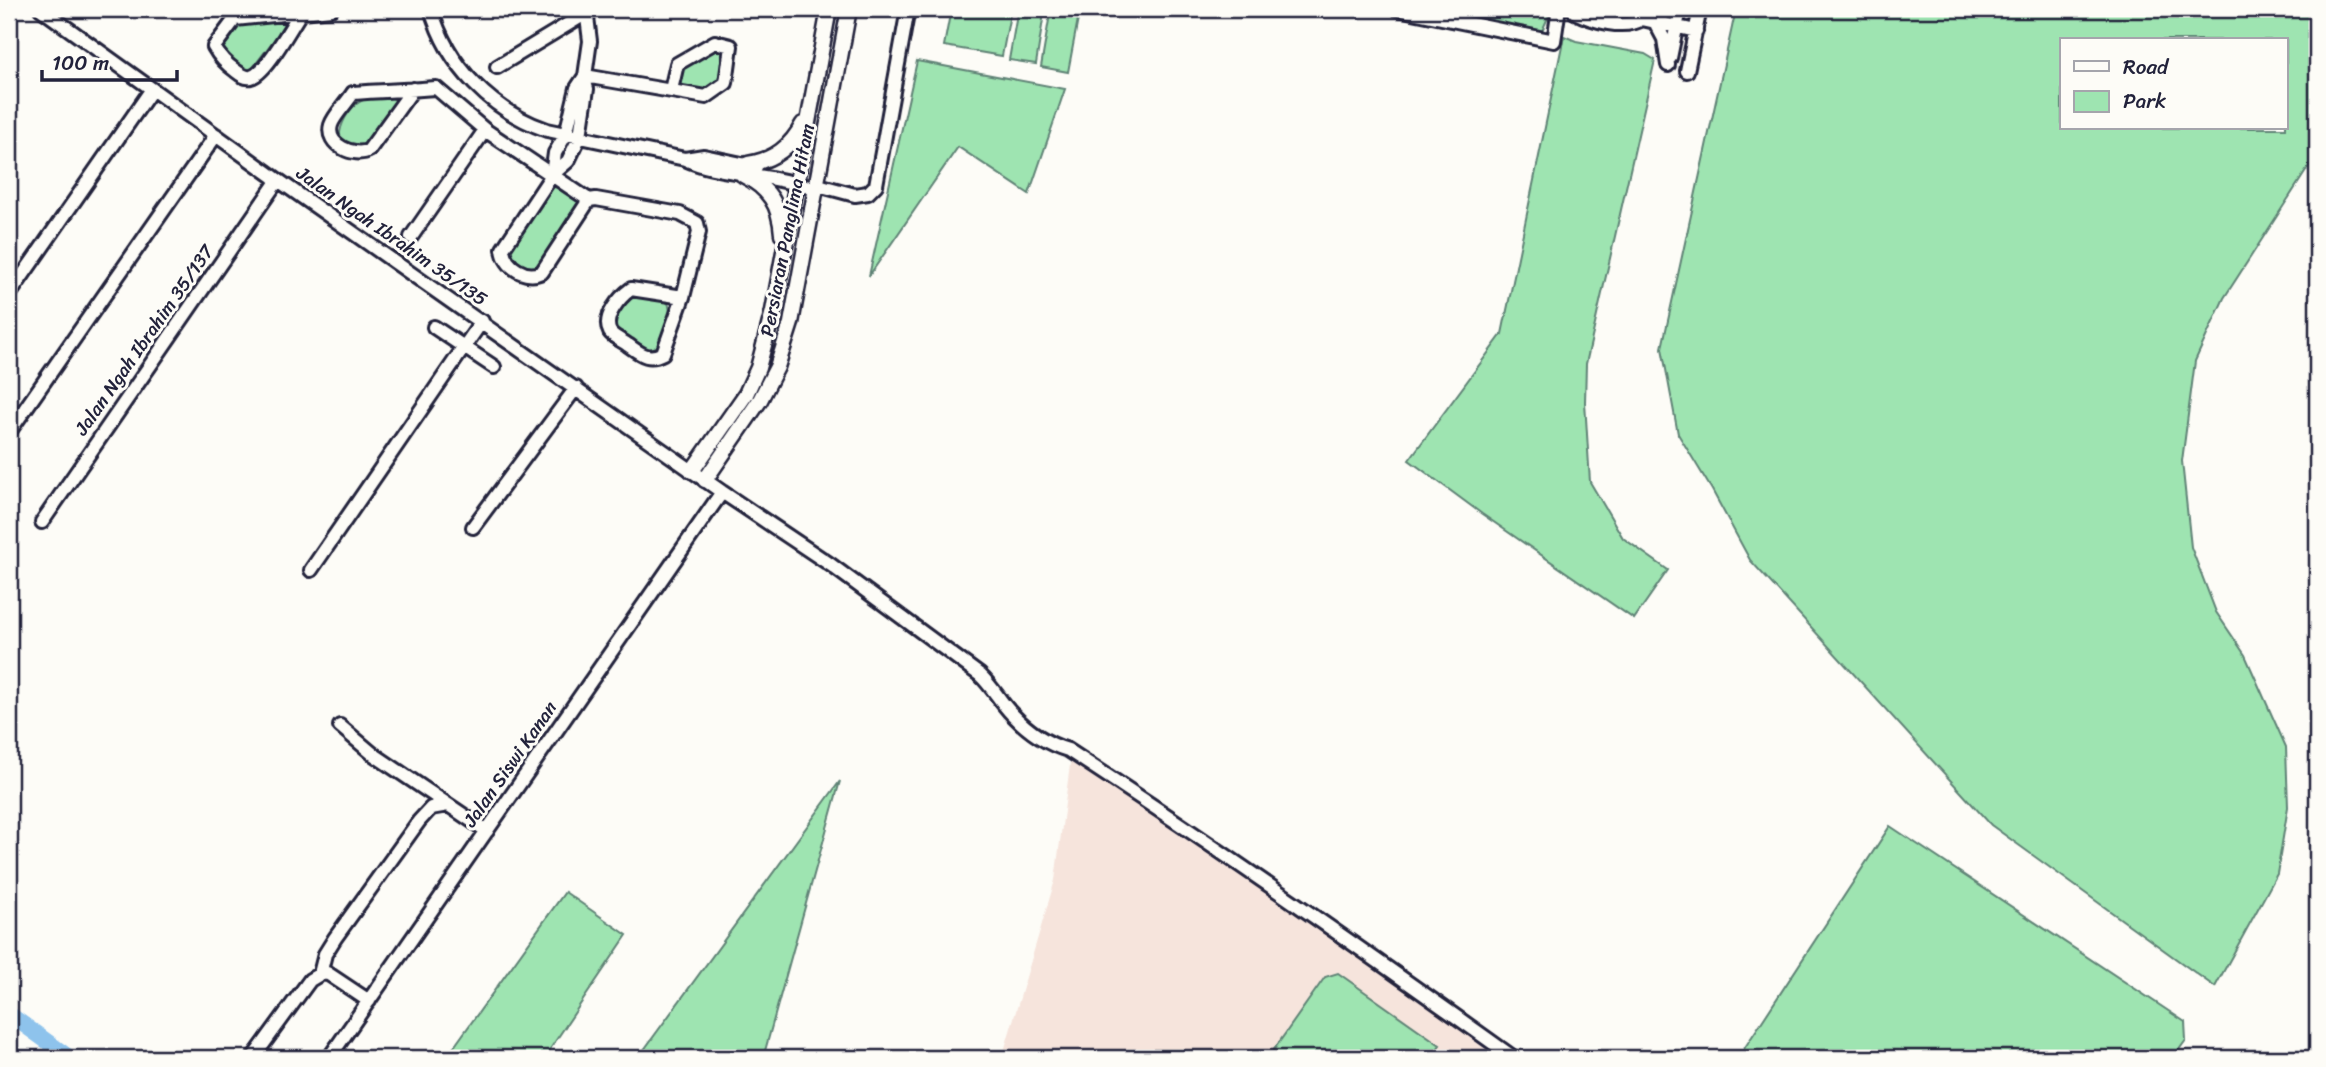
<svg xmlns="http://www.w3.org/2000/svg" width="2326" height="1067" viewBox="0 0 2326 1067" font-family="Sriracha,sans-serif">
  <rect width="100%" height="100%" fill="#fdfcf7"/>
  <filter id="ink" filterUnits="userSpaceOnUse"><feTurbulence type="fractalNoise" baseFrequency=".0143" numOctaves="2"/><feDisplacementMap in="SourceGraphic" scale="14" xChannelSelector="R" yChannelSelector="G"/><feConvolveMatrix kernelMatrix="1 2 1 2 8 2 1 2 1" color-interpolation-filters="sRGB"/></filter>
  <g filter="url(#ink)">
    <!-- built -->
    <path fill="#f6e4dc" d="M1071,757L1507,1058H1002L1055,880Z"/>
    <!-- green -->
    <path fill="#9ee4b1" stroke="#608376" stroke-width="2" fill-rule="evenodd" d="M951,9H1011L1002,56L944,46Z
      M1018,9L1044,13L1036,64L1009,60Z
      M1406,9H1548L1550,13L1542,31L1536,34Z
      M1736,9H2317V154L2224,298L2195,361L2182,461L2191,547L2216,612L2245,655L2286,747L2288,807L2277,874L2215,987L1991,825L1750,560L1712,490L1678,434L1662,348ZM2062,40H2286V128H2062Z
      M1050,14L1078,19L1068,72L1041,67Z
      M280,20L285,25L251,70H244L223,54L222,45L239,23Z
      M1564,36L1576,41L1645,54L1655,60L1586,364L1585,402L1590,482L1623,538L1668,570L1634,619L1482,514L1409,460L1502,334Z
      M714,48L723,49L724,52L718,81C705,91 695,94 680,85L682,68Z
      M917,61L1065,89L1029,194L958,147L869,276Z
      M390,97L397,101L396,106L369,146L357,150L340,140C338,127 349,107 361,101C369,97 381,98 390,97Z
      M554,187C565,187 572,192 578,202L576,210L539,268L533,271L512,262L509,249L546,192Z
      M630,295L666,299C676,315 664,333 658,349L649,352L616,332L613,320Z
      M840,781L763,1058H638Z
      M1890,826L2185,1022L2186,1040L2173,1058H1738Z
      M565,892L627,935L544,1058H446Z
      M1338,973L1440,1045L1430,1058H1268L1325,977Z"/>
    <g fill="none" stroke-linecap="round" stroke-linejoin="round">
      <!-- river -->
      <path stroke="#8ec3ec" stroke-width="16" d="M9,1014L70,1058"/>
      <defs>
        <path id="minor" d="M41,9L278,180L722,492L831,565L980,675C993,687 1000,702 1012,714C1027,730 1047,744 1068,750C1220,849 1367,953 1514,1058
          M431,9C447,66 492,111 547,130L685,159C709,170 733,171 758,176C778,179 798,184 817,189
          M1398,9L1554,41L1558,14
          M1629,9L1636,11L1642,19L1696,31
          M301,12C291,26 266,74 251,77C245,78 241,75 236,71C226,64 220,58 214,47L235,19L331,9
          M1575,12C1592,21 1625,30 1642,19
          M1670,58L1680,9
          M1668,65L1664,39L1655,22L1669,9
          M497,67L593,9
          M1687,71L1700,9
          M585,76L706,97L726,83L731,46L715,42L677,64L671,90
          M584,79L587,89L580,136L568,161L552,175L503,249C505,267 526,280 542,272L589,200
          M413,89L369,150C355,158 325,145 331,125C334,115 347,103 353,93C381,91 409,90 436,88L485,130L589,200L596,199L680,214L697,223L699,232L683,297L663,353C648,361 641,354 628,345C623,341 613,337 610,332C602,317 620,297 631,289L683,297
          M685,159L704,156L756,167
          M552,175L555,153L566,134L577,88L585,76L590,41L586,9
          M818,185L855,195L868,193L876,185L908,9
          M411,237L485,130
          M9,295L152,89
          M434,327L494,367
          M9,432L216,135
          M42,522L278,180
          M473,527L576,388
          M311,570L482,321
          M340,726L373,754L487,831
          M320,974L325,954L335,938L419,821L431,808L448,805
          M253,1058L310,980L320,974L327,973L369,1001
          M329,1058L722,492"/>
        <path id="major" d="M748,164C774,160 791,147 803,124
          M743,175C769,188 780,205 782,234
          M692,471L746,394L758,368L773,311L829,9
          M705,480L760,400L777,367L791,323L849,9"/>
      </defs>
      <!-- minor casing -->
      <use href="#minor" stroke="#22223b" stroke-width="18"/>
      <!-- major casing -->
      <use href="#major" stroke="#22223b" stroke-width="19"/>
      <!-- minor -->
      <use href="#minor" stroke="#fdfcf7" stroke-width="12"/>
      <!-- major -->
      <use href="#major" stroke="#fdfcf7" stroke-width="14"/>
    </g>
  </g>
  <g text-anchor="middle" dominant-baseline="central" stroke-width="6" stroke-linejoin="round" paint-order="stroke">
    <!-- street labels -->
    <g font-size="19" fill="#22223b" stroke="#fdfcf7">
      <text transform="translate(787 230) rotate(-79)">Persiaran Panglima Hitam</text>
      <text transform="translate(392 236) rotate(35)">Jalan Ngah Ibrahim 35/135</text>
      <text transform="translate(144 340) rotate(-55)">Jalan Ngah Ibrahim 35/137</text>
      <text transform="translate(510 764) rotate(-55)">Jalan Siswi Kanan</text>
    </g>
  </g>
  <!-- margin -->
  <rect width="2326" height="1067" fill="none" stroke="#fdfcf7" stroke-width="35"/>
  <rect x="18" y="18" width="2291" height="1032" fill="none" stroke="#22223b" stroke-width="2.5" filter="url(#ink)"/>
  <!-- legend -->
  <rect x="2060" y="38" width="228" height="91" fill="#fdfcf7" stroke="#a5a5ac" stroke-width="2"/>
  <rect x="2074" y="61" width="35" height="10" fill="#fdfcf7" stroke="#a5a5ac" stroke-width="2"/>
  <text x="2123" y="74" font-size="21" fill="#22223b">Road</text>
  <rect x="2074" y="91" width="35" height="21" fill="#9ee4b1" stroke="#a5a5ac" stroke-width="2"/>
  <text x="2123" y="108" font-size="21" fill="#22223b">Park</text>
  <!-- scale -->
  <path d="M42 70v10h135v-10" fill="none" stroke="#22223b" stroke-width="3.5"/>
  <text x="52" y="70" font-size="21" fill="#22223b" stroke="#fdfcf7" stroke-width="5" paint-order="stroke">100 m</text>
</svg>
